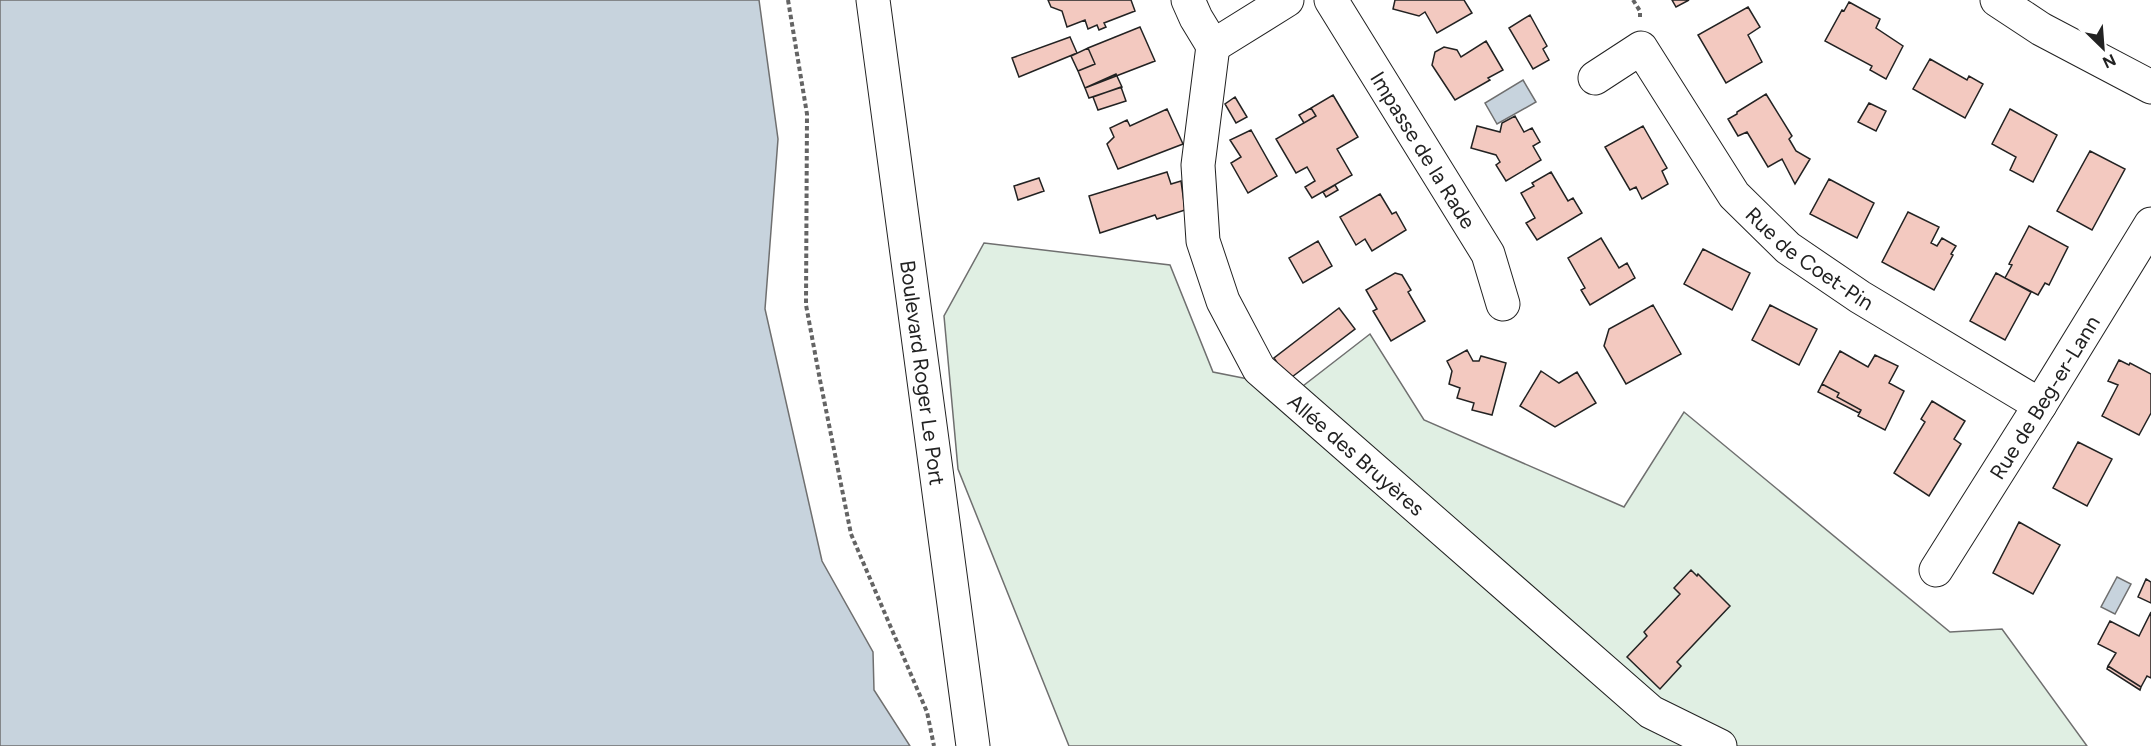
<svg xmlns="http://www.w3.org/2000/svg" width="2151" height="746" viewBox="0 0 2151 746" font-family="Figtree,sans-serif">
  <rect width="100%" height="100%" fill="#fff"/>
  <!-- green -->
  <path fill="#e0efe3" stroke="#6f6f6f" stroke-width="1.5" d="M984,243L1170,265L1213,372L1299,389L1370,334L1424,420L1624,507L1684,412L1950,632L2002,629L2087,746H1069L958,469L944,316Z"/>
  <!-- water -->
  <path fill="#c7d3dd" stroke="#6f6f6f" stroke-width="1.5" d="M0,0H759L778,139L765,309L822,561L873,652L874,690L910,746H0Z
    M1523,80L1536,102L1497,124L1485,103Z
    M2117,577L2131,584L2115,614L2101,607Z"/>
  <!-- building -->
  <path fill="#f3c9c0" stroke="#222" stroke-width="1.5" d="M1048,0H1131L1135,11L1104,23L1106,27L1099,30L1097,25L1088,29L1085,20L1067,27L1062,11L1051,7Z
    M1395,0H1464L1472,13L1437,33L1425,12L1419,16L1393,9Z
    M1672,0H1689L1676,7Z
    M1849,2L1880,19L1876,28L1903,46L1886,79L1870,70L1872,66L1825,41L1842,10L1844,11Z
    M1748,7L1760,27L1748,35L1762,62L1726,83L1698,35Z
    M1530,15L1547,46L1543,49L1549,60L1533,69L1509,28Z
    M1140,27L1155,61L1085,88L1078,71L1095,64L1088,48Z
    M1070,37L1077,53L1019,77L1012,58Z
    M1486,41L1503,70L1488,78L1490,80L1455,100L1432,65L1435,52L1444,47L1457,50L1461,57Z
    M1088,48L1095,64L1078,71L1071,56Z
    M1930,59L1967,80L1969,76L1983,84L1965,118L1913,89Z
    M1116,74L1122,87L1089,98L1085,88Z
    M1121,87L1126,101L1098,110L1093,97Z
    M1766,94L1792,136L1789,139L1796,151L1810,159L1795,184L1782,159L1768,167L1747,132L1738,136L1728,119L1737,114V112Z
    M1333,95L1358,137L1337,149L1352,175L1312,198L1305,187L1315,181L1307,167L1296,173L1276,139L1316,116L1311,108Z
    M1235,97L1247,117L1236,123L1225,104Z
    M1869,103L1886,111L1876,131L1858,122Z
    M1311,108L1316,116L1304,123L1299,115Z
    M1167,109L1183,144L1118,169L1107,144L1114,137L1110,128L1127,120L1130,126Z
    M2010,109L2057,135L2033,182L2010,170L2016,157L1992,144Z
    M1515,116L1524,132L1532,128L1540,142L1533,146L1541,160L1506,181L1496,165L1500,162L1496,155L1471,148L1477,126L1500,132L1502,123Z
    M1643,126L1667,168L1662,171L1668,184L1642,199L1636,187L1630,190L1605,147Z
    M1251,130L1277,176L1248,193L1231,163L1241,157L1230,140Z
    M2090,151L2125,169L2092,230L2057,211Z
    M1167,172L1171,184L1181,181L1185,210L1157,219L1155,215L1100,233L1089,196Z
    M1551,172L1568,201L1573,198L1582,213L1537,240L1526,223L1535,218L1521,193L1534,186L1532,183Z
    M1039,178L1044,191L1018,200L1014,186Z
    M1829,179L1874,203L1857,238L1810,214Z
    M1335,185L1338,190L1326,197L1323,192Z
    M1380,194L1392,214L1396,212L1406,230L1372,251L1365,239L1356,245L1340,217Z
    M1908,212L1939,227L1931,243L1937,246L1942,238L1956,246L1951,254L1953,255L1934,290L1882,262Z
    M2029,226L2068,247L2049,285L2045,283L2038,295L2005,278L2012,265L2009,264Z
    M1601,238L1619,268L1627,263L1635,278L1590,305L1581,290L1585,288L1568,258Z
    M1318,241L1332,266L1303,283L1289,258Z
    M1703,249L1750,273L1732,310L1684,284Z
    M1395,273L1402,275L1411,290L1408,292L1425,321L1391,341L1373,311L1377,309L1366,290Z
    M1996,273L2031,292L2005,340L1970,321Z
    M1653,305L1681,354L1626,384L1604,346L1609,329Z
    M1770,305L1817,329L1799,365L1752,340Z
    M1339,308L1355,329L1288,380L1274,358Z
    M1467,350L1473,361H1479L1481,356L1506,363L1492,415L1472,410L1474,403L1457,398L1460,388L1449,384L1452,371L1447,361Z
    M1840,351L1868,367L1875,355L1898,366L1889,383L1904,391L1885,430L1858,416L1861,410L1837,397L1839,393L1822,384Z
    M2119,360L2129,365L2130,363L2151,374V413L2139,435L2102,416L2118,385L2108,381Z
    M1541,371L1559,383L1577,372L1596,403L1555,427L1520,406Z
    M1822,384L1839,393L1837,397L1861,410L1859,413L1818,392Z
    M1932,401L1965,421L1954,439L1961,444L1929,496L1894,473L1925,422L1921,419Z
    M2078,442L2112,459L2087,506L2053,488Z
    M2019,522L2060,545L2033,594L1993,573Z
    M1691,570L1697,576L1698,574L1730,606L1677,662L1681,666L1660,689L1627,657L1647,636L1644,632L1680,594L1674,588Z
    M2146,579L2151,582V603L2138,597Z
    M2151,612V678L2147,676L2141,687L2108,666L2116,653L2098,644L2110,621L2139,636Z
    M2108,666L2141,687L2140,690L2107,669Z"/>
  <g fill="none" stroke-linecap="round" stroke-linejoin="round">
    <defs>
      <g id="minor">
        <path id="s1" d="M873,0L973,746"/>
        <path d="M1188,0L1196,18L1213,46L1287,0"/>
        <path id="s2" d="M1331,0L1488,254L1503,304"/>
        <path d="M1997,0L2041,29L2151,87"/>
        <path id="s3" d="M1213,46L1198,165L1203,241L1223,301L1259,369L1651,712L1720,746"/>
        <path id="s4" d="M1595,78L1641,48L1734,195L1788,248L1860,297L2040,405"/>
        <path id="s5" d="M1936,570L2040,405L2151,224"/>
      </g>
    </defs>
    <!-- minor casing -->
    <use href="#minor" stroke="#222" stroke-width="35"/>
    <!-- path -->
    <path stroke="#646464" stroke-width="4" stroke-dasharray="4.5 3" stroke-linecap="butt" d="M788,0L807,114L806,305L820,380L851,534L927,712L934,746
      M1633,0L1640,11V17"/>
    <!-- minor -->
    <use href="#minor" stroke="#fff" stroke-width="33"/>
  </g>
  <g text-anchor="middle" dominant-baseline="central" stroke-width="4.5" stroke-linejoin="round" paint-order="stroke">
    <!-- street labels -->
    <g font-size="21" fill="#222" stroke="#fff">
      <text stroke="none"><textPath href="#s2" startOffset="176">Impasse de la Rade</textPath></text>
      <text stroke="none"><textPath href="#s4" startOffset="328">Rue de Coet-Pin</textPath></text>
      <text stroke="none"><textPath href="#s1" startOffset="376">Boulevard Roger Le Port</textPath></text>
      <text stroke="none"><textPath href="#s5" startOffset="204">Rue de Beg-er-Lann</textPath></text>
      <text stroke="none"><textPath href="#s3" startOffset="466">Allée des Bruyères</textPath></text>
    </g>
  </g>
  <!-- north arrow -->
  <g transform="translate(2103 48) rotate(155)" stroke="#ffffff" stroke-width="4.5" paint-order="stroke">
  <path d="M0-4.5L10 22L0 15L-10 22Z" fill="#222222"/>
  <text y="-9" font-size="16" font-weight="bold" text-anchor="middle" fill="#222222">N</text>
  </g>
</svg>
